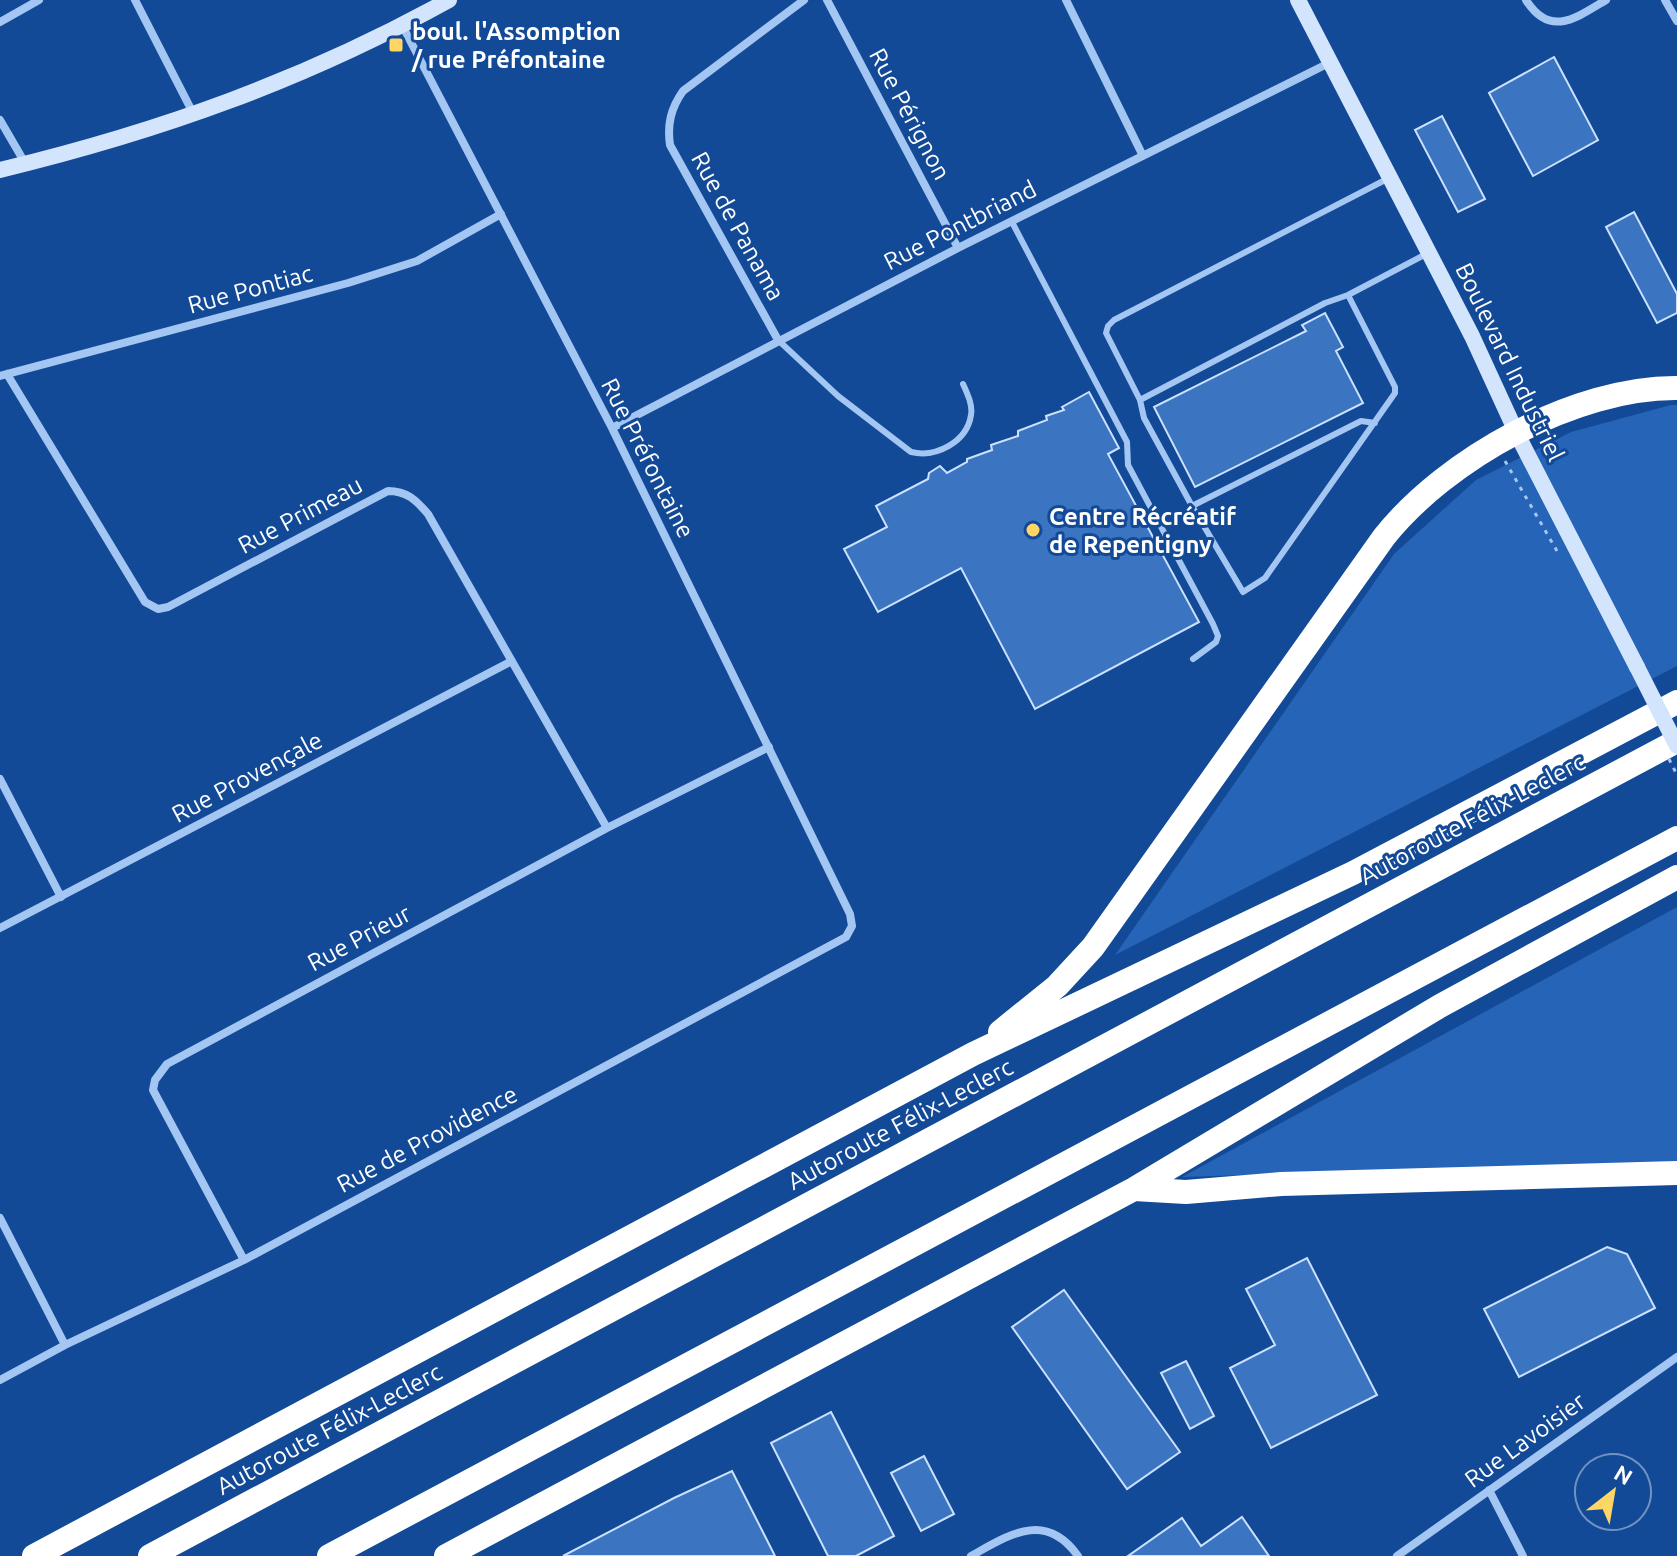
<svg xmlns="http://www.w3.org/2000/svg" width="1677" height="1556" viewBox="0 0 1677 1556" font-family="Ubuntu,sans-serif">
  <rect width="100%" height="100%" fill="#134a97"/>
  <!-- green -->
  <path fill="#2564b6" d="M1671,405H1677V666L1115,955L1394,554L1476,480L1571,432Z
    M1677,907V1162L1182,1177Z"/>
  <!-- building -->
  <path fill="#3b74c0" stroke="#cce1fd" stroke-width="2" d="M1554,57L1598,140L1533,176L1489,93Z
    M1442,116L1485,199L1458,212L1415,130Z
    M1634,212L1677,294V313L1657,323L1606,227Z
    M1325,313L1343,347L1336,351L1363,403L1195,487L1154,407L1306,331L1302,325Z
    M1089,392L1119,448L1108,454L1199,622L1035,709L961,568L878,612L844,549L887,527L876,506L928,479L929,473L940,466L947,473L967,462V459L992,450L991,445L1018,436V431L1047,420L1046,416L1064,410L1062,407Z
    M1607,1247L1627,1254L1655,1308L1519,1377L1484,1309Z
    M1307,1258L1377,1395L1271,1448L1230,1368L1275,1345L1246,1289Z
    M1064,1290L1180,1452L1127,1489L1012,1327Z
    M1186,1361L1214,1416L1190,1429L1161,1373Z
    M831,1412L894,1536L856,1556H828L771,1443Z
    M924,1456L954,1514L921,1531L891,1473Z
    M732,1471L775,1556H563L674,1498Z
    M1242,1517L1269,1556H1128L1182,1518L1201,1546Z"/>
  <g fill="none" stroke-linecap="round" stroke-linejoin="round">
    <!-- path -->
    <path stroke="#a4c6f3" stroke-width="3" stroke-dasharray="4 6" stroke-linecap="butt" d="M1505,461L1557,551"/>
    <!-- lane -->
    <path stroke="#a4c6f3" stroke-width="6" d="M1389,178L1114,320L1108,326L1106,333L1140,400L1325,303L1348,295L1428,253
      M1012,222L1127,442L1128,465L1213,624L1218,636L1216,642L1193,659
      M778,340L838,396L911,452C936,458 967,442 971,415C973,405 967,393 963,384
      M1140,400L1144,418L1192,506L1361,421L1375,423
      M1192,506L1243,592L1265,578L1395,393V387L1348,295"/>
    <!-- street -->
    <path stroke="#a4c6f3" stroke-width="8" d="M135,0L193,113
      M827,0L958,248
      M1066,0L1143,156
      M1526,0C1550,38 1576,18 1606,0
      M1665,0L1677,21
      M0,22L39,0
      M0,120L25,163
      M778,340L670,145C667,124 671,108 683,91L804,0
      M7,374L145,602L158,609L168,607L388,491C407,491 416,500 428,514L607,828
      M0,376L348,283L417,261L501,214
      M612,428L958,248L1329,63
      M0,779L61,897
      M0,928L512,661
      M0,1218L65,1345
      M244,1260L153,1090L155,1080L167,1064L607,828L769,747
      M0,1380L65,1345L244,1260L846,937L852,926L850,914L612,428L402,25
      M1489,1490L1523,1556
      M971,1556C1009,1535 1045,1510 1078,1556
      M1397,1556L1677,1357"/>
    <!-- secondary -->
    <path stroke="#d3e4fd" stroke-width="16" d="M1298,0L1472,336L1517,434L1637,667
      M0,170C161,131 304,80 449,0"/>
    <!-- highway -->
    <path stroke="#fff" stroke-width="24" d="M1000,1032L1057,986L1093,947L1384,537C1446,459 1575,387 1677,388
      M1134,1189L1186,1192L1281,1184L1677,1173
      M34,1556L973,1054L1353,873L1677,702
      M150,1556L1677,741
      M329,1556L1677,838
      M446,1556L1134,1189L1440,1006L1677,877"/>
    <!-- path-bridge -->
    <path stroke="#a4c6f3" stroke-width="3" stroke-dasharray="4 6" stroke-linecap="butt" d="M1669,759L1677,775"/>
    <!-- secondary-bridge -->
    <path stroke="#d3e4fd" stroke-width="16" d="M1637,667L1677,746"/>
  </g>
  <!-- markers -->
  <g fill="#ffd566" stroke="#134a97" stroke-width="3">
    <rect x="388" y="37" width="16" height="16" rx="4"/>
    <circle cx="1033" cy="530" r="8"/>
  </g>
  <g text-anchor="middle" dominant-baseline="central" stroke-width="6" stroke-linejoin="round" paint-order="stroke">
    <!-- poi labels -->
    <g font-size="24" font-weight="bold" fill="#fff" stroke="#134a97" text-anchor="start">
      <text x="412" y="31">boul. l'Assomption<tspan x="412" dy="28">/ rue Préfontaine</tspan></text>
      <text x="1049" y="516">Centre Récréatif<tspan x="1049" dy="28">de Repentigny</tspan></text>
    </g>
    <!-- street labels -->
    <g font-size="24" fill="#fff" stroke="#134a97">
      <text transform="translate(910 114) rotate(62)">Rue Pérignon</text>
      <text transform="translate(960 225) rotate(-27)">Rue Pontbriand</text>
      <text transform="translate(738 226) rotate(61)">Rue de Panama</text>
      <text transform="translate(250 289) rotate(-15)">Rue Pontiac</text>
      <text transform="translate(1510 362) rotate(64)">Boulevard Industriel</text>
      <text transform="translate(648 458) rotate(63)">Rue Préfontaine</text>
      <text transform="translate(300 515) rotate(-28)">Rue Primeau</text>
      <text transform="translate(247 777) rotate(-28)">Rue Provençale</text>
      <text transform="translate(1472 819) rotate(-28)">Autoroute Félix-Leclerc</text>
      <text transform="translate(359 938) rotate(-28)">Rue Prieur</text>
      <text transform="translate(900 1124) rotate(-28)">Autoroute Félix-Leclerc</text>
      <text transform="translate(427 1139) rotate(-28)">Rue de Providence</text>
      <text transform="translate(329 1429) rotate(-28)">Autoroute Félix-Leclerc</text>
      <text transform="translate(1525 1440) rotate(-36)">Rue Lavoisier</text>
    </g>
  </g>
  <!-- north arrow -->
  <g transform="translate(1613 1492) rotate(31)"><circle r="38" fill="#134a97" stroke="#7192c1" stroke-width="2"/>
  <path d="M0-6L14 30L0 20L-14 30Z" fill="#ffd566"/>
  <text y="-12" font-size="22" font-weight="bold" text-anchor="middle" fill="#ffffff">N</text>
  </g>
</svg>
